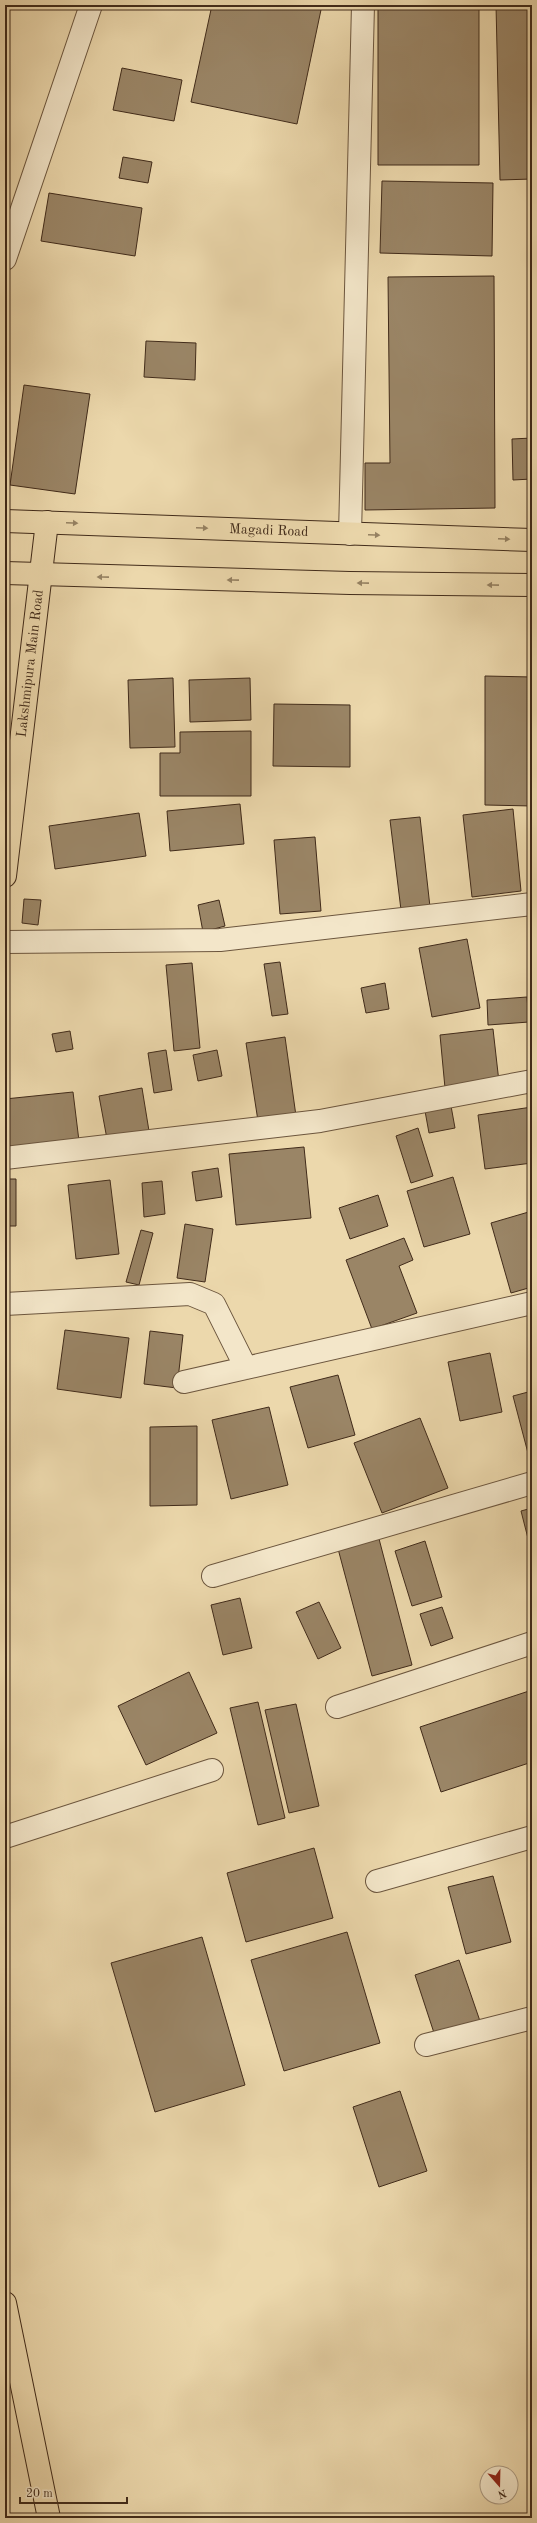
<svg xmlns="http://www.w3.org/2000/svg" width="537" height="2523" viewBox="0 0 537 2523" font-family="'Old Standard TT',serif">
  <rect width="100%" height="100%" fill="#ecd8ac"/>
  <filter id="stains"><feTurbulence type="fractalNoise" baseFrequency=".005" numOctaves="4"/><feColorMatrix values="0 0 0 0 .2 0 0 0 0 .09 0 0 0 0 .02 0 0 0 .5 -.17"/></filter>
  <radialGradient id="worn" r=".72"><stop offset=".6" stop-color="#630" stop-opacity="0"/><stop offset="1" stop-color="#630" stop-opacity=".3"/></radialGradient>
  <!-- building -->
  <path fill="#9a8566" stroke="#412b1a" d="M212,5H322L297,124L191,102Z
    M378,5H479V165H378Z
    M496,5H532V179L500,180Z
    M122,68L182,80L174,121L113,110Z
    M123,157L152,162L148,183L119,178Z
    M382,181L493,183L492,256L380,253Z
    M49,193L142,208L135,256L41,241Z
    M494,276L495,508L365,510V463H390L388,277Z
    M146,341L196,343L195,380L144,377Z
    M24,385L90,394L75,494L10,485Z
    M532,438V479L513,480L512,439Z
    M485,676L532,677V806L485,805Z
    M173,678L175,747L130,748L128,680Z
    M250,678L251,720L190,722L189,680Z
    M274,704L350,705V767L273,766Z
    M251,731V796H160V753H180V732Z
    M240,804L244,844L170,851L167,811Z
    M513,809L521,891L472,897L463,815Z
    M139,813L146,856L55,869L49,826Z
    M420,817L430,907L401,910L390,820Z
    M315,837L321,911L280,914L274,840Z
    M24,899L41,900L38,925L22,923Z
    M219,900L225,926L203,932L198,905Z
    M467,939L480,1008L432,1017L419,948Z
    M280,962L288,1014L272,1016L264,964Z
    M192,963L200,1048L174,1051L166,965Z
    M385,983L389,1009L366,1013L361,988Z
    M527,997L529,1022L488,1025L487,1000Z
    M493,1029L499,1082L445,1088L440,1035Z
    M70,1031L73,1049L56,1052L52,1034Z
    M285,1037L296,1116L258,1121L246,1043Z
    M166,1050L172,1090L154,1093L148,1053Z
    M217,1050L222,1076L198,1081L193,1055Z
    M142,1088L149,1131L107,1139L99,1096Z
    M73,1092L79,1141L5,1149V1099Z
    M451,1106L455,1128L429,1133L425,1111Z
    M532,1107V1163L485,1169L478,1115Z
    M418,1128L433,1176L411,1183L396,1136Z
    M304,1147L311,1218L236,1225L229,1154Z
    M218,1168L222,1197L196,1201L192,1172Z
    M453,1177L470,1234L424,1247L407,1191Z
    M5,1179H16V1226H5Z
    M110,1180L119,1254L76,1259L68,1185Z
    M162,1181L165,1214L144,1217L142,1183Z
    M378,1195L388,1226L350,1239L339,1208Z
    M532,1211V1287L511,1293L491,1223Z
    M185,1224L213,1229L205,1282L177,1278Z
    M141,1230L153,1233L139,1285L126,1282Z
    M404,1238L413,1260L399,1266L417,1313L372,1329L346,1260Z
    M65,1330L129,1338L121,1398L57,1389Z
    M150,1331L183,1335L177,1388L144,1384Z
    M490,1353L502,1412L460,1421L448,1362Z
    M338,1375L355,1435L308,1448L290,1387Z
    M532,1391V1456L529,1457L513,1396Z
    M269,1407L288,1485L231,1499L212,1420Z
    M420,1418L448,1488L382,1513L354,1443Z
    M197,1426V1505L150,1506V1427Z
    M532,1508V1554L521,1511Z
    M378,1535L412,1665L372,1676L337,1545Z
    M425,1541L442,1597L412,1606L395,1551Z
    M240,1598L252,1648L223,1655L211,1605Z
    M319,1602L341,1648L318,1659L296,1612Z
    M442,1607L453,1638L431,1646L420,1614Z
    M189,1672L217,1733L146,1765L118,1706Z
    M532,1690V1762L441,1792L420,1727Z
    M258,1702L285,1818L258,1825L230,1708Z
    M296,1704L319,1806L289,1813L265,1710Z
    M314,1848L333,1918L246,1942L227,1873Z
    M493,1876L511,1942L466,1954L448,1887Z
    M347,1932L380,2043L284,2071L251,1960Z
    M202,1937L245,2085L155,2112L111,1963Z
    M459,1960L481,2024L436,2039L415,1975Z
    M400,2091L427,2171L379,2187L353,2107Z"/>
  <g fill="none" stroke-linecap="round" stroke-linejoin="round">
    <defs>
      <path id="minor" d="M5,259L91,5
        M350,534L363,5
        M5,942L220,940L532,904
        M5,1158L320,1121L532,1081
        M5,1304L190,1294L214,1304L246,1368
        M184,1382L532,1303
        M213,1576L532,1483
        M337,1707L532,1643
        M5,1837L212,1770
        M377,1881L532,1837
        M426,2045L532,2018"/>
      <g id="major">
        <path id="s1" d="M5,521L532,540"/>
        <path d="M5,573L350,583L532,585"/>
        <path id="s2" d="M5,876L47,522"/>
        <path d="M5,2303L49,2518"/>
      </g>
    </defs>
    <!-- minor casing -->
    <use href="#minor" stroke="#6c563e" stroke-width="24"/>
    <!-- major casing -->
    <use href="#major" stroke="#412b1a" stroke-width="24"/>
    <!-- minor -->
    <use href="#minor" stroke="#f3e6c9" stroke-width="22"/>
    <!-- major -->
    <use href="#major" stroke="#ecd8ac" stroke-width="22"/>
  </g>
  <!-- one-way arrows -->
  <defs><path id="oneway-solid" d="M-6-.8H1V-3.2L6.5 0L1 3.2V.8H-6Z"/></defs>
  <g fill="#968263">
    <use href="#oneway-solid" transform="translate(72 523) rotate(2)"/>
    <use href="#oneway-solid" transform="translate(202 528) rotate(2)"/>
    <use href="#oneway-solid" transform="translate(374 535) rotate(2)"/>
    <use href="#oneway-solid" transform="translate(504 539) rotate(2)"/>
    <use href="#oneway-solid" transform="translate(103 577) rotate(-179)"/>
    <use href="#oneway-solid" transform="translate(233 580) rotate(-179)"/>
    <use href="#oneway-solid" transform="translate(363 583) rotate(-179)"/>
    <use href="#oneway-solid" transform="translate(493 585) rotate(-179)"/>
  </g>
  <g text-anchor="middle" dominant-baseline="central" stroke-width="3" stroke-linejoin="round" paint-order="stroke">
    <!-- street labels -->
    <g font-size="14" fill="#412b1a" stroke="#f3e6c9">
      <text stroke="none"><textPath href="#s1" startOffset="264">Magadi Road</textPath></text>
      <text stroke="none"><textPath href="#s2" startOffset="214">Lakshmipura Main Road</textPath></text>
    </g>
  </g>
  <!-- margin -->
  <rect width="537" height="2523" fill="none" stroke="#ecd8ac" stroke-width="20"/>
  <rect x="6" y="6" width="525" height="2511" fill="none" stroke="#412b1a" stroke-width="2"/>
  <rect x="10" y="10" width="517" height="2503" fill="none" stroke="#412b1a"/>
  <!-- north arrow -->
  <g transform="translate(499 2485) rotate(160)"><circle r="19" fill="#f3e6c9" stroke="#ac9b83"/>
  <path d="M0-3L7 15L0 10L-7 15Z" fill="#8f2418"/>
  <text y="-6" font-size="11" font-weight="bold" text-anchor="middle" fill="#412b1a">N</text>
  </g>
  <!-- scale -->
  <path d="M20 2497v6h107v-6" fill="none" stroke="#412b1a" stroke-width="2"/>
  <text x="26" y="2497" font-size="12" fill="#412b1a" stroke="#f3e6c9" stroke-width="3" paint-order="stroke">20 m</text>
  <rect width="100%" height="100%" filter="url(#stains)"/>
  <rect width="100%" height="100%" fill="url(#worn)"/>
</svg>
